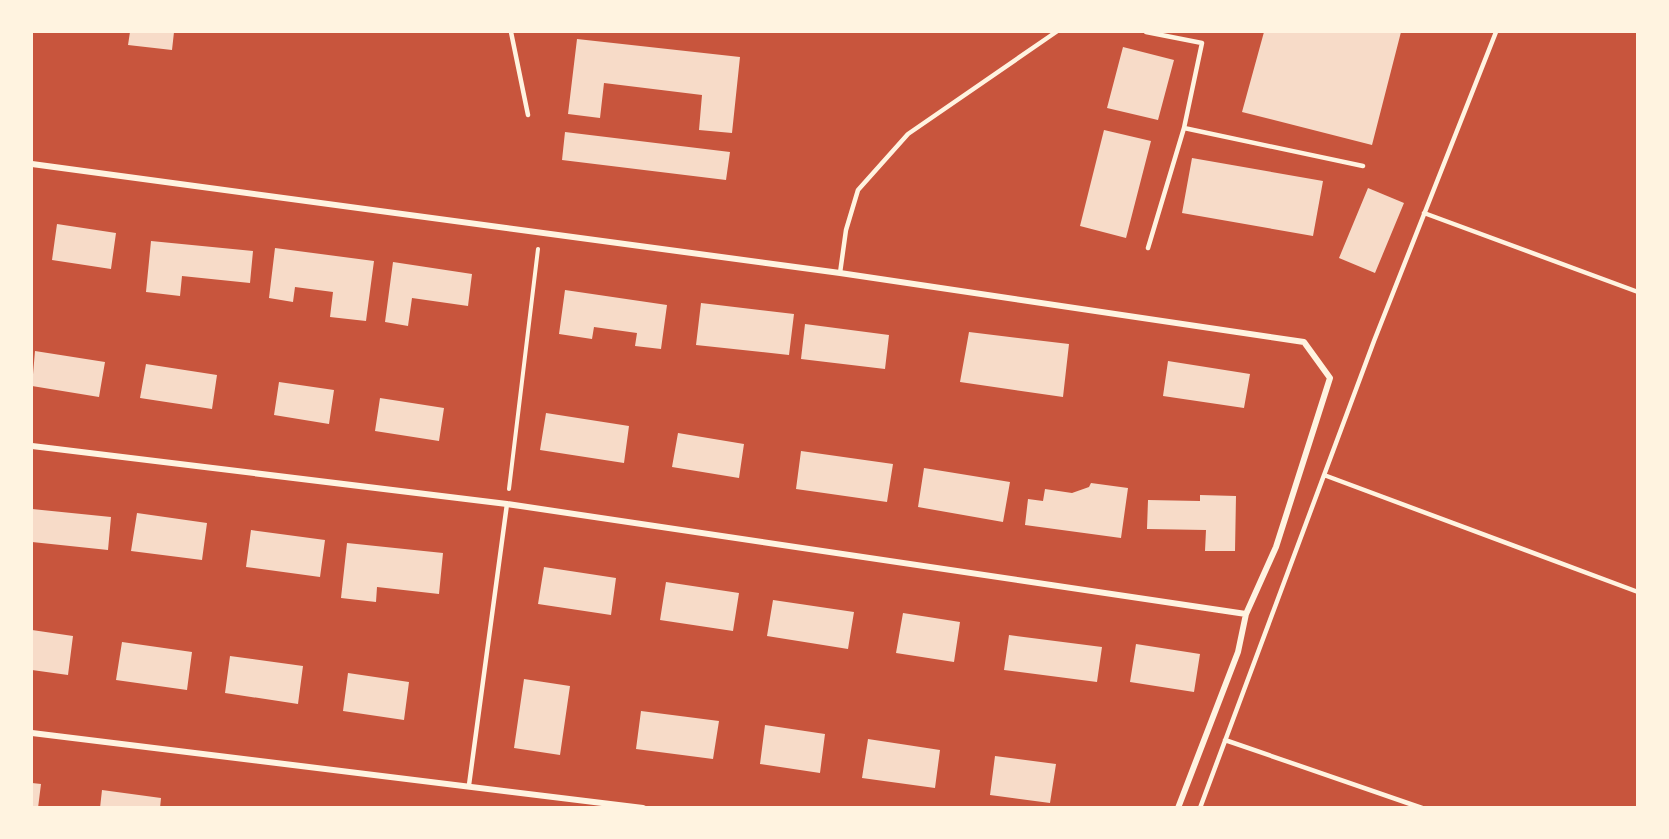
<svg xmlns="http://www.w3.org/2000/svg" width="1669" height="839" viewBox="0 0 1669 839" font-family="Commissioner,sans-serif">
  <rect width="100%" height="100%" fill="#c8553d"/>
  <!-- building -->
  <path fill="#f7dbc8" d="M130,32H174L172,50L128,45Z
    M1264,32H1401L1372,145L1242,112Z
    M577,39L740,57L732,133L699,130L702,95L604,83L600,118L568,114Z
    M1123,47L1174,60L1158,120L1107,108Z
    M1104,130L1151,141L1126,238L1080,226Z
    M565,132L730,152L726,180L562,160Z
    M1192,158L1323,181L1313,236L1182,213Z
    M1368,188L1404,203L1375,273L1339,258Z
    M57,224L116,233L111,269L52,260Z
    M151,241L253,251L250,283L182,276L180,296L146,292Z
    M275,248L374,261L366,321L330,317L333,292L295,287L293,302L269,298Z
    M393,262L472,274L468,306L412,298L408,326L385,322Z
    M565,290L667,305L661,349L635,346L637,333L594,327L592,339L559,334Z
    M701,303L794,314L789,355L696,345Z
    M805,324L889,335L885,369L801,359Z
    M969,332L1069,344L1063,397L960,382Z
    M35,351L105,362L99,397L32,386Z
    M1168,361L1250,374L1244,408L1163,396Z
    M146,364L217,375L212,409L140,398Z
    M279,382L334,390L329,424L274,415Z
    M380,398L444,408L439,441L375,431Z
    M546,413L629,426L624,463L540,450Z
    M678,433L744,444L739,478L672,467Z
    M801,451L893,464L887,502L796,489Z
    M924,468L1010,482L1003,522L918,507Z
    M1091,483L1128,488L1121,538L1025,525L1028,499L1043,501L1045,489L1072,493L1089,487Z
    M1200,495L1236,496L1235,551H1205L1206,530L1147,529L1148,500L1200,501Z
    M32,509L111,517L108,550L32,542Z
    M137,513L207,523L202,560L131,551Z
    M251,530L325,540L320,577L246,567Z
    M347,543L443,553L439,594L377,587L376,602L341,598Z
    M544,567L616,578L611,615L538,604Z
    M666,582L739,593L733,631L660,620Z
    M773,600L854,612L848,649L767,636Z
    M903,613L960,622L954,662L896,653Z
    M32,630L73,636L68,675L32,670Z
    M1009,635L1102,647L1097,682L1004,670Z
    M122,642L192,652L187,690L116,680Z
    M1136,644L1200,654L1194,692L1130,682Z
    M230,656L303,666L298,704L225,693Z
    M348,673L409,682L404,720L343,711Z
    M524,679L570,686L560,755L514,748Z
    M641,711L719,721L713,759L636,749Z
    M765,725L825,734L820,773L760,764Z
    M868,739L940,750L935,788L862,778Z
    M995,756L1056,764L1050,803L990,795Z
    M32,783L41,784L38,808H32Z
    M102,790L161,798L160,808H100Z"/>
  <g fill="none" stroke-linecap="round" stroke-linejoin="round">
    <!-- path -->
    <path stroke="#fff3e0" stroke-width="4" d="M509,489L538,249"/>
    <!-- service -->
    <path stroke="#fff3e0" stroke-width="4.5" d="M511,32L528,115
      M1146,32L1202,43L1184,128L1363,166
      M1424,213L1638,292
      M1148,248L1184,128
      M840,273L846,230L858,190L908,134L1056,32
      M1324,475L1638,592
      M1225,740L1422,808
      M469,785L507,504
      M1200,808L1374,341L1496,32"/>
    <!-- minor -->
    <path stroke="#fff3e0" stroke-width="6" d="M32,164L840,273L1304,342L1330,378L1276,547L1246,614L1238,652L1178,808
      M32,446L507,504L1246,614
      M32,733L643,808"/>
  </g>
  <!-- border -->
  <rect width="1669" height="839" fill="none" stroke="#fff3e0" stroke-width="66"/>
</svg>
